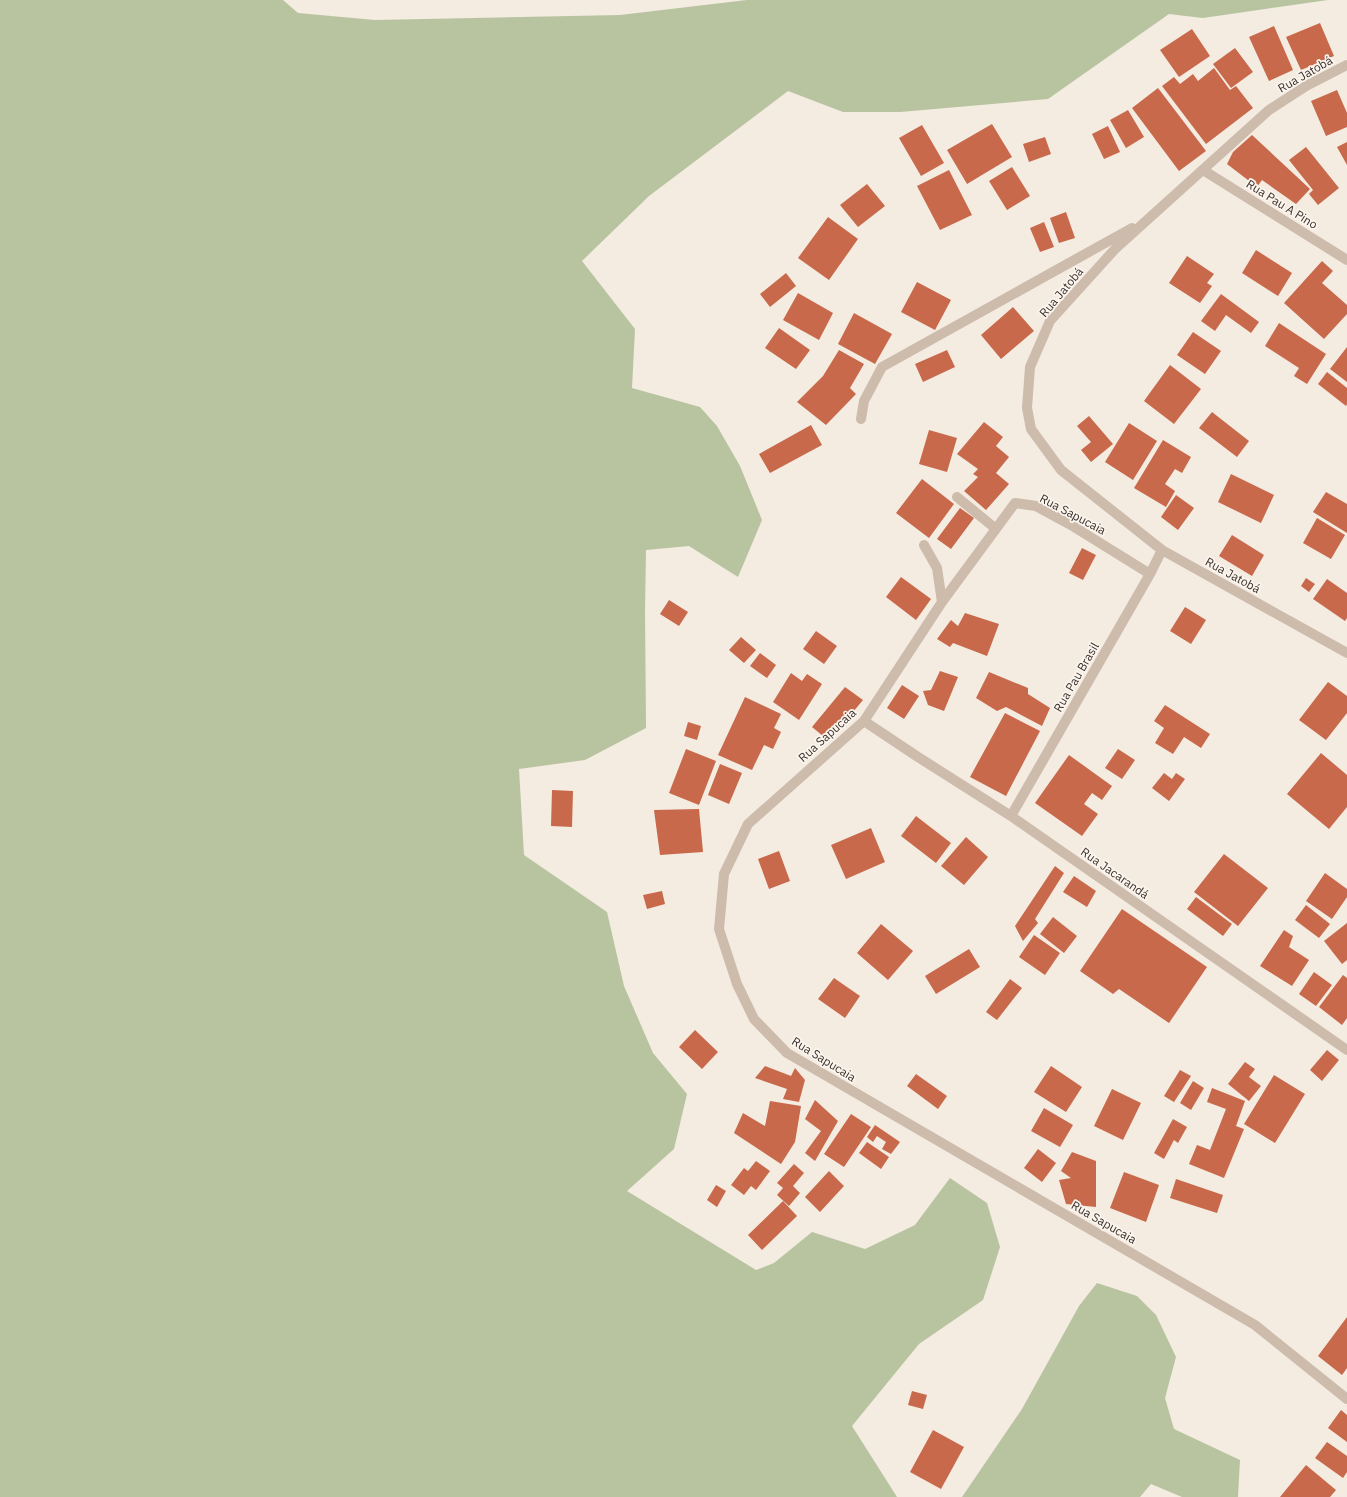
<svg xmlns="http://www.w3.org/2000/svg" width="1347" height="1497" viewBox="0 0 1347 1497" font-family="'IBM Plex Sans',sans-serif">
  <rect width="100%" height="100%" fill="#f4ebe1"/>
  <!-- green -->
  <path fill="#b8c4a0" d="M0,0H283L298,13L375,20L620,15L747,0H1328L1203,18L1169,14L1048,99L900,112H843L788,91L649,196L582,261L635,329L632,388L700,407L717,426L740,466L762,520L738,577L689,546L646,550L645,610L646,728L585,760L519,769L524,855L607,912L624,986L653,1053L687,1094L674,1149L627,1191L756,1270L774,1263L812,1232L865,1249L915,1225L950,1178L987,1203L1000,1247L983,1300L919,1344L852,1426L897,1497H0Z
    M1097,1283L1137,1296L1156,1315L1176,1357L1165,1398L1174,1429L1240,1460L1238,1497H1182L1151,1484L1140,1497H962L1022,1409L1079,1306Z"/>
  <!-- building -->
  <path fill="#c8694b" d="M1320,23L1334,56L1301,70L1286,37Z
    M1274,26L1293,70L1269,81L1249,37Z
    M1192,29L1210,56L1179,77L1160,50Z
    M1235,48L1253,72L1231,88L1213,64Z
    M1214,68L1230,90L1236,86L1253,108L1206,144L1162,86L1174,77L1180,84L1193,74L1198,81Z
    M1158,88L1206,151L1179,171L1132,108Z
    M1337,90L1347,113V127L1326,136L1311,101Z
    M1128,110L1144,137L1126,148L1110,120Z
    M992,124L1012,157L967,184L947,150Z
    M922,125L944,163L921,176L899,138Z
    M1108,126L1120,152L1104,159L1092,134Z
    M1252,135L1310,189L1296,204L1262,180L1257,187L1227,164L1233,152Z
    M1045,137L1051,154L1029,162L1023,144Z
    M1347,142V165L1337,147Z
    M1306,147L1339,188L1318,205L1309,194L1313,190L1289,160Z
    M1012,167L1030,196L1007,210L989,181Z
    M949,170L972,215L940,230L917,186Z
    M867,184L885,206L858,227L840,205Z
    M1066,212L1075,238L1059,243L1050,218Z
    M828,217L858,239L829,280L798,258Z
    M1044,222L1054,247L1040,252L1030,228Z
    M1256,250L1292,273L1278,296L1242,273Z
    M1187,256L1214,274L1207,283L1212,286L1200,303L1169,283Z
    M1322,261L1333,271L1322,283L1347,305V314L1324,339L1284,303Z
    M786,273L796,286L770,307L760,294Z
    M917,282L951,300L935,330L901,312Z
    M798,293L833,313L819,340L783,320Z
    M1221,294L1259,322L1251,333L1226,315L1215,331L1201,321Z
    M1013,307L1034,331L1001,359L981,335Z
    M854,313L892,334L875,364L838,344Z
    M1279,323L1326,354L1307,384L1294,376L1299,368L1265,346Z
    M779,328L810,350L796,369L765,348Z
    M1193,332L1221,351L1205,374L1177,355Z
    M1347,347V382L1330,369Z
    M839,350L864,364L850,388L856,394L826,425L797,402L823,376Z
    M947,350L955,367L923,382L915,364Z
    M1170,365L1201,389L1174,424L1144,401Z
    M1327,372L1347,388V404L1346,406L1318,384Z
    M1212,412L1249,441L1237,457L1199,428Z
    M1089,416L1113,444L1091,462L1081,450L1091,442L1077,426Z
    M984,422L1003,437L996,446L1009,457L996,473L1009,484L986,510L964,491L978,477L973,474L978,469L957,454Z
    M1129,423L1157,441L1133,480L1105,462Z
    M811,425L822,445L770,473L759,454Z
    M929,430L957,438L947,472L919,464Z
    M1163,440L1191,457L1182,473L1175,469L1165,484L1175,491L1166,507L1134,488Z
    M1231,474L1274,495L1261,523L1218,502Z
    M922,479L954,504L929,538L896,513Z
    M1326,492L1347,504V533L1313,512Z
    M1176,495L1194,508L1178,530L1161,517Z
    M960,508L974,518L951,549L937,539Z
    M1317,518L1345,535L1331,559L1303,543Z
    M1232,535L1264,555L1252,576L1219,556Z
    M1082,548L1096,555L1083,580L1069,573Z
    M901,577L931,599L916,620L886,597Z
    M1306,578L1315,584L1309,592L1301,586Z
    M1327,579L1347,593V618L1345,621L1313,599Z
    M669,600L688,612L679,626L660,614Z
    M1185,607L1206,620L1191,644L1170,631Z
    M965,613L999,624L987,656L953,643L950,647L937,639L951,620L958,626Z
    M816,631L837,646L824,664L803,649Z
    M741,637L756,650L744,663L729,650Z
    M760,653L776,665L767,678L750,666Z
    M940,671L958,677L944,711L928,705L923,691L931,690Z
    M989,672L1028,688V694L1050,708L1042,726L1006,707L997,711L976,698Z
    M791,673L802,681L807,674L822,684L799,720L773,702Z
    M1328,682L1347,696V713L1326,740L1299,720Z
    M902,685L919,696L904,719L887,708Z
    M845,687L863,700L829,741L812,727Z
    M745,697L781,714L774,728L781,732L773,749L764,745L752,770L718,755Z
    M1165,705L1210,734L1201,748L1184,737L1173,754L1155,743L1164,728L1154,721Z
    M1005,713L1040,731L1006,796L970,777Z
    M688,722L701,726L697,740L684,736Z
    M686,749L716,761L699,805L669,793Z
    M1118,749L1135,760L1122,779L1105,768Z
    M1321,753L1347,775V807L1329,829L1287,794Z
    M1069,755L1112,786L1102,800L1092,793L1084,804L1098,814L1082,836L1035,803Z
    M720,764L742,773L729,804L708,795Z
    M1164,773L1172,779L1176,773L1185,779L1169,801L1152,788Z
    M552,790L573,791L572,827L551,826Z
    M699,809L703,852L660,855L654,810Z
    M916,816L951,843L936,863L901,836Z
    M871,828L885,862L846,879L831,845Z
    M966,837L988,857L964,885L941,866Z
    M779,851L790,881L769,889L758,859Z
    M1224,854L1268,888L1238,926L1194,892Z
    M1055,866L1064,873L1035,919L1038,923L1023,941L1015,926Z
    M1325,873L1347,889V897L1332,919L1306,901Z
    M1074,876L1096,891L1087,907L1063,892Z
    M662,891L665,904L647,909L643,895Z
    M1196,897L1232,924L1223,936L1187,909Z
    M1306,905L1330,924L1319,938L1295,920Z
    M1122,909L1207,967L1169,1023L1119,989L1113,994L1080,971Z
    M1053,917L1077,936L1064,953L1040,934Z
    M1347,923V960L1342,964L1324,941Z
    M881,924L913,951L888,980L857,953Z
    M1284,930L1293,936L1289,947L1309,960L1292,986L1260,966Z
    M1034,935L1060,953L1045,975L1019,957Z
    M969,949L980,967L936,994L925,976Z
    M1314,972L1332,985L1316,1006L1299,994Z
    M1343,975L1347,978V1018L1342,1025L1319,1007Z
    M834,978L860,996L845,1018L818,999Z
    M1010,979L1022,988L997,1020L986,1012Z
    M695,1030L718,1052L702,1069L679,1047Z
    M1327,1050L1339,1060L1322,1081L1310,1070Z
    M1245,1062L1255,1069L1249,1077L1261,1086L1249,1101L1228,1084Z
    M765,1066L791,1076L795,1068L805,1080L799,1102L783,1099L787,1089L755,1078Z
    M1051,1066L1082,1087L1066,1112L1034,1092Z
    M1180,1070L1191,1076L1174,1102L1164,1096Z
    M916,1074L947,1096L938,1109L907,1086Z
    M1274,1075L1305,1094L1275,1143L1244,1124Z
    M1193,1081L1204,1088L1191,1110L1180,1103Z
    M1212,1088L1245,1101L1236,1126L1244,1129L1224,1178L1189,1164L1197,1145L1210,1150L1226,1109L1207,1102Z
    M1112,1089L1141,1103L1123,1140L1094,1126Z
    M815,1100L838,1121L815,1161L805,1153L821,1131L805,1119Z
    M770,1101L801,1106L795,1142L781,1164L734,1133L743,1113L765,1126Z
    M1044,1108L1073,1125L1060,1147L1031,1131Z
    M851,1114L871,1127L844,1167L824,1154Z
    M1173,1119L1187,1127L1178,1143L1174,1140L1164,1159L1154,1153Z
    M875,1125L900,1142L891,1154L882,1149L886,1142L877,1136L873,1142L867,1137Z
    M867,1142L889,1157L881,1169L859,1153Z
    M1038,1149L1056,1163L1042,1182L1024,1168Z
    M1072,1152L1096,1161V1207L1066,1204L1059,1180L1071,1178L1061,1171Z
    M756,1161L770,1171L756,1190L751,1186L744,1195L731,1185L744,1168L748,1171Z
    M794,1164L804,1173L793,1186L800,1193L789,1206L777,1195L783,1188L777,1183Z
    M829,1171L844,1186L820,1212L805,1197Z
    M1124,1172L1159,1185L1146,1222L1110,1208Z
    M1176,1179L1223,1195L1217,1213L1170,1198Z
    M716,1185L726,1191L717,1207L707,1200Z
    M783,1201L797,1216L762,1250L748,1235Z
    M1347,1317V1368L1342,1375L1318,1356Z
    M912,1391L927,1395L923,1409L908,1405Z
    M1341,1410L1347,1415V1442L1328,1428Z
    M933,1430L964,1447L941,1489L910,1472Z
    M1327,1442L1347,1456V1472L1343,1478L1315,1458Z
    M1306,1465L1336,1490L1330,1497H1280Z"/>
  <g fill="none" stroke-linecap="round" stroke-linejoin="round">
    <!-- minor -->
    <path stroke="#cdbbac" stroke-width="10" d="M1347,65L1306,86L1269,110L1115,249L1050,321L1030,367L1027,408L1031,429L1061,470L1162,550L1347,653
      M1203,170L1347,260
      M861,419L864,401L882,367L1132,228
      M957,497L996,529
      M924,545L937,568L942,602
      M1150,574L1071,525L1036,506L1015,503L942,602L864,721L748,824L724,874L719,929L737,984L754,1019L787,1053L1255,1325L1347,1399
      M864,721L918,757L1011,816L1347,1050
      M1011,816L1150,574L1162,550"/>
  </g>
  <g text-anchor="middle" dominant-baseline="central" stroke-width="3.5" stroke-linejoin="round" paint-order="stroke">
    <!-- street labels -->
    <g font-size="12" fill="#3b302b" stroke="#fbf5ee">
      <text transform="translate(1305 74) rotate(-30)">Rua Jatobá</text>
      <text transform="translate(1282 204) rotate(32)">Rua Pau A Pino</text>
      <text transform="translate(1061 292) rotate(-50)">Rua Jatobá</text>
      <text transform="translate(1073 514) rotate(28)">Rua Sapucaia</text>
      <text transform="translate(1233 575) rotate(29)">Rua Jatobá</text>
      <text transform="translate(1076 677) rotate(-60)">Rua Pau Brasil</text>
      <text transform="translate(827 735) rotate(-42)">Rua Sapucaia</text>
      <text transform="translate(1115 873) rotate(35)">Rua Jacarandá</text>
      <text transform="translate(824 1059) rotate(32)">Rua Sapucaia</text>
      <text transform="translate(1104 1222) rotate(30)">Rua Sapucaia</text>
    </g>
  </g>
</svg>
